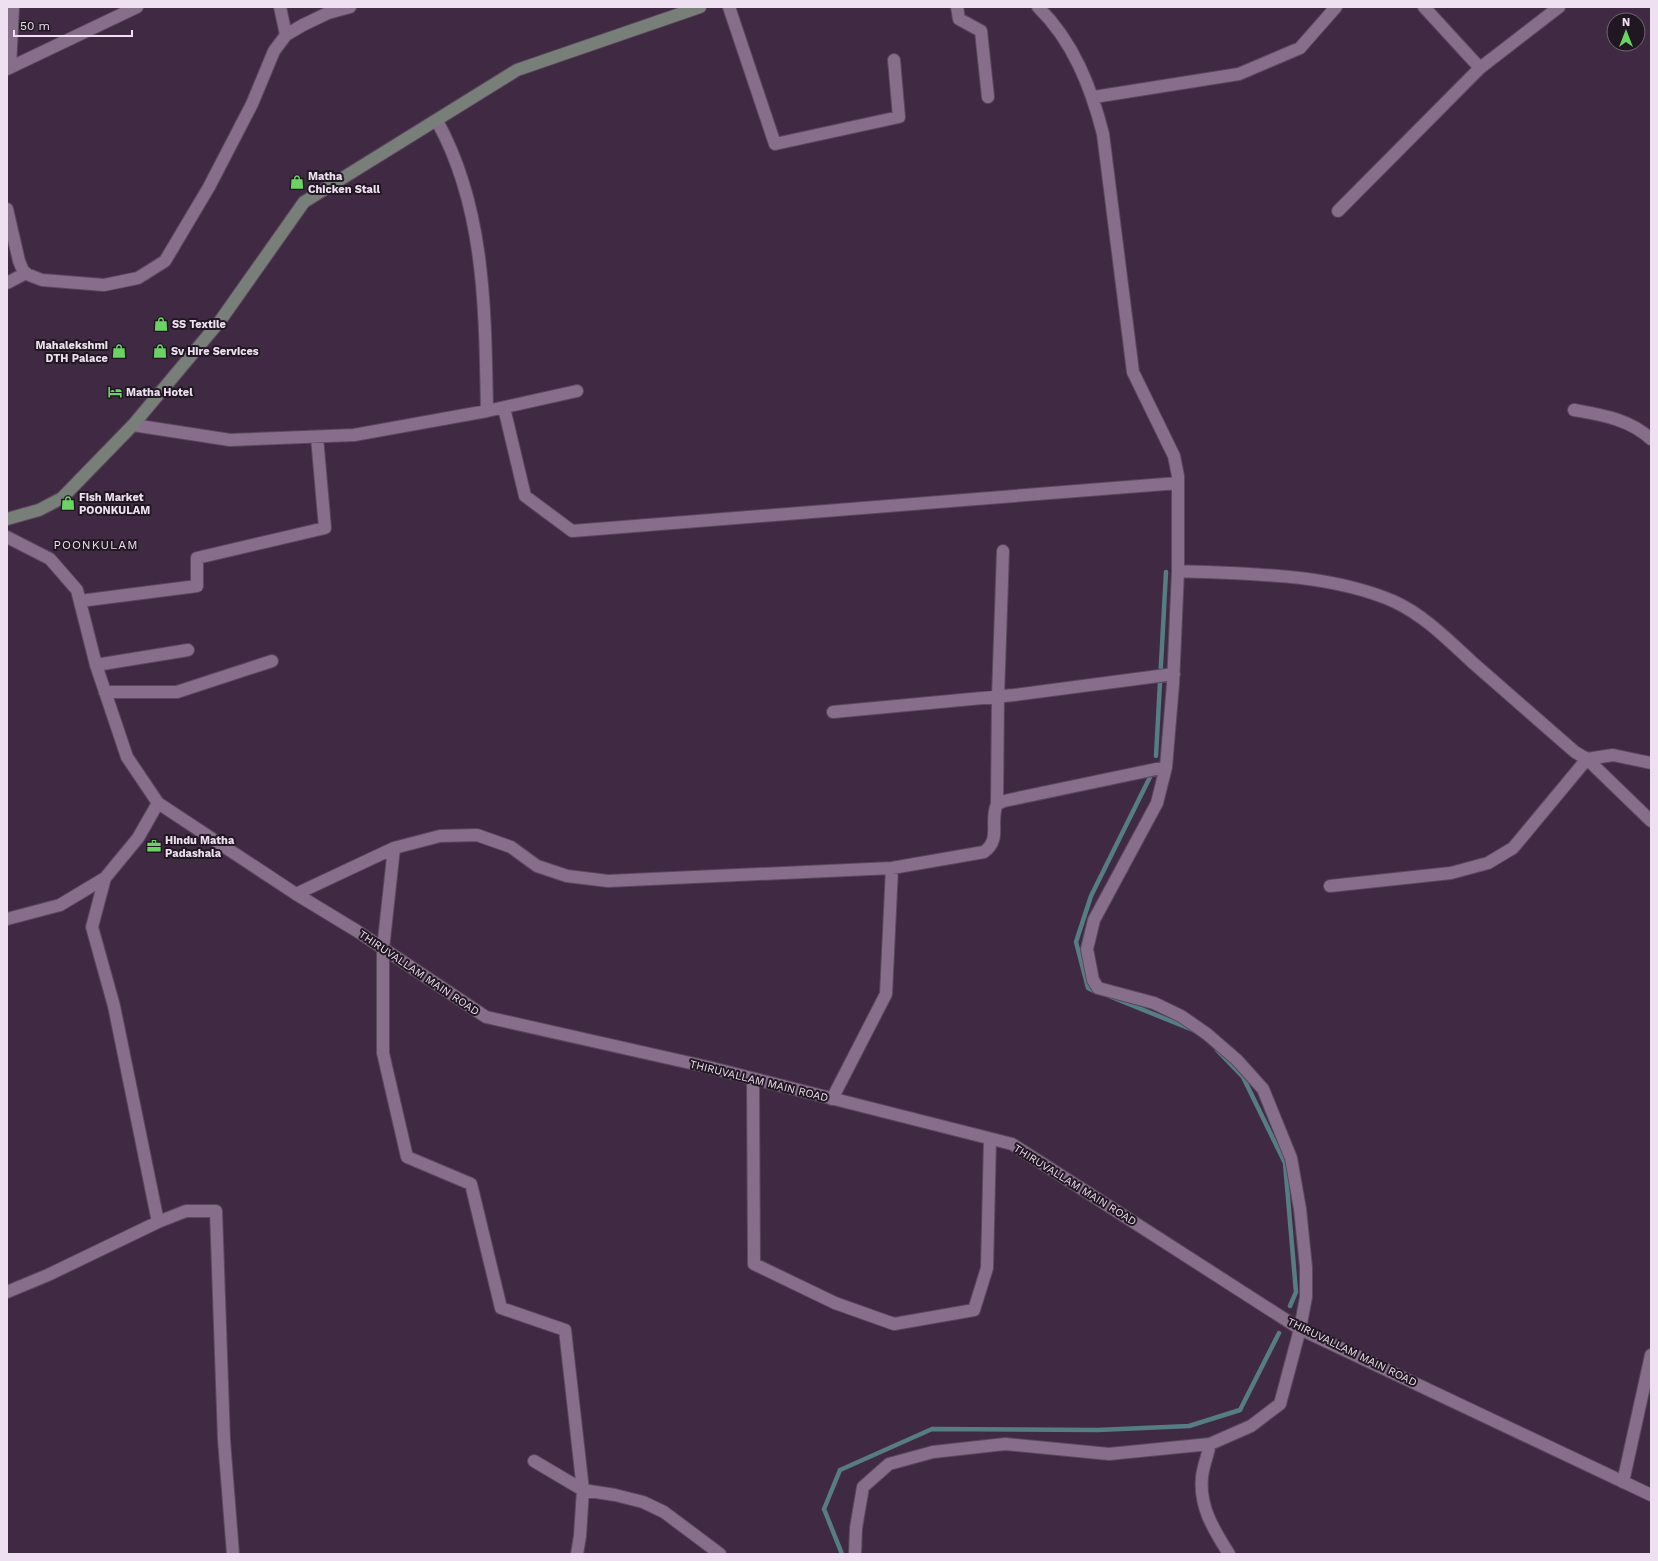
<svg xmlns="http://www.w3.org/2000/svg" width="1658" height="1561" viewBox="0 0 1658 1561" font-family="'Work Sans',sans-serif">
  <rect width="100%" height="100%" fill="#402a43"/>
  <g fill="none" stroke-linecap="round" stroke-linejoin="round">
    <!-- stream -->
    <path stroke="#567c84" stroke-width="4.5" d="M1156,756L1166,572
      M1096,992L1088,988L1076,942L1091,896L1153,771
      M1109,996L1193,1030
      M1217,1050L1243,1077L1285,1163L1296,1292L1290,1306
      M842,1554L824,1509L840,1470L932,1429L1098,1430L1189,1426L1240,1410L1279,1333"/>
    <defs>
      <path id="minor" d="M280,7L286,35
        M729,7L775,144L899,117L894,60
        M957,7L959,19L981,31L988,97
        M1424,7L1480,68
        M10,67L13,7
        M7,69L137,7
        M1094,97L1239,74L1300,48L1336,7
        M437,121C486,209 485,314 487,411
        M7,209L19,261L24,273L42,280L104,285L138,278L165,261L209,187L252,104L274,51L286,35L303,25L328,13L350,7
        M1338,211L1480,68L1559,7
        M7,283L26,273
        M504,408L525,496L572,531L1178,483
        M1574,410C1602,415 1629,419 1651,439
        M133,425L230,440L354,435L487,411L577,391
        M1178,571C1249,574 1327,573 1393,601C1424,615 1448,640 1472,662C1506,692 1541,722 1575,752L1587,759L1651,821
        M80,601L197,586V558L325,528L317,437
        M96,665L188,650
        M105,692H177L272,661
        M833,712L1014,695L1174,674
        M997,804L998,696L1003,551
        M394,848L383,949V1053L407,1157L471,1184L501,1308L565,1330L583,1490L580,1536L577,1554
        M105,878L92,927L114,1006L158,1222
        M1330,886L1451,873L1488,863L1513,848L1587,759L1613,755L1651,763
        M296,894L394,848L440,836L477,835L511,847L537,866L567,876L608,881L892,868L984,852C1002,839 989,822 997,804L1004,801L1166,767
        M7,919L60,905L105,878L138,838L158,803
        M753,1079L754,1264L835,1303L894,1324L974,1310L987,1268L990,1139
        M832,1099L886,994L892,868
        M7,1292L48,1275L158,1222L186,1211H216L224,1440L233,1554
        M1210,1444C1208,1455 1203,1466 1202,1477C1199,1507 1214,1530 1229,1554
        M534,1461L583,1490L615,1495L643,1502L664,1512L720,1554
        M1623,1482L1651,1355
        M855,1554L856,1528L863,1487L889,1464L933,1452L1005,1444L1109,1454L1210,1444L1251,1426L1280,1404L1300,1329L1306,1297V1267L1300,1209L1291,1158L1263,1089L1237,1060L1207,1034L1181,1016L1154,1003L1098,988L1093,980L1087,949L1094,920L1157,803L1166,767L1173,684L1178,571V476L1174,456L1133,372L1103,134C1091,87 1073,41 1038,7"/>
      <path id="tertiary" d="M7,537L50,559L77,590L96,665L127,757L158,803L296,894L357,931L486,1017L708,1067L1012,1144L1300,1329L1651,1495"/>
      <path id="secondary" d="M7,519L39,510L62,498L133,425L220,321L304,202L517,70L700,7"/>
    </defs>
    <!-- minor casing -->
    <use href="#minor" stroke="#5a485d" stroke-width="14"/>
    <!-- tertiary casing -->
    <use href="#tertiary" stroke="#5a485d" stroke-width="14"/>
    <!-- secondary casing -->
    <use href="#secondary" stroke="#5a485d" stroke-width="14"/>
    <!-- minor -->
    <use href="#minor" stroke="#876e8b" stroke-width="12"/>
    <!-- tertiary -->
    <use href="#tertiary" stroke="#876e8b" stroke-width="12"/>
    <!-- secondary -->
    <use href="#secondary" stroke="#787f79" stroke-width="12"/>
  </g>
  <!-- icons -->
  <defs>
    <symbol id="shop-bare" viewBox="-9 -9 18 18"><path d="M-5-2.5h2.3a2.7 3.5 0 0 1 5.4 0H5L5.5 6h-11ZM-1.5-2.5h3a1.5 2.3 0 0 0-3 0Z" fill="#6ad363" stroke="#211722" stroke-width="2.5" paint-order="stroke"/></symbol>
    <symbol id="hotel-bare" viewBox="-9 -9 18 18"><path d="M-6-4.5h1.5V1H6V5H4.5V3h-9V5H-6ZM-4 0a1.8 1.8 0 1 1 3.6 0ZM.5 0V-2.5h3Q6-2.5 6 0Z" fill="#6ad363" stroke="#211722" stroke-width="2.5" paint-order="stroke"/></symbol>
    <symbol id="office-bare" viewBox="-9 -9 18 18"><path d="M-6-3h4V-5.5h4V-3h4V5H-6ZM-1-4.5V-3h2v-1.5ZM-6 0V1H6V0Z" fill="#6ad363" stroke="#211722" stroke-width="2.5" paint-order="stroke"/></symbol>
  </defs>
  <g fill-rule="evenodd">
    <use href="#shop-bare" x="287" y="172" width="20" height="20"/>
    <use href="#shop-bare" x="151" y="314" width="20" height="20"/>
    <use href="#shop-bare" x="109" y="341" width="20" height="20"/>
    <use href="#shop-bare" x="150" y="341" width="20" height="20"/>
    <use href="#hotel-bare" x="105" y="382" width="20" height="20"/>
    <use href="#shop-bare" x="58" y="493" width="20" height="20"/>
    <use href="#office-bare" x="144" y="836" width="20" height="20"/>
  </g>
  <g text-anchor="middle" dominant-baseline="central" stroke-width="4" stroke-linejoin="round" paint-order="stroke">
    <!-- poi labels -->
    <g font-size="11" font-weight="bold" fill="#efe0f1" stroke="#211722" text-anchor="start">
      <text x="308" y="176">Matha<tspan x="308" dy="13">Chicken Stall</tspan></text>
      <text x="172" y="324">SS Textile</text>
      <text x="108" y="345" text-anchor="end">Mahalekshmi<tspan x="108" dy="13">DTH Palace</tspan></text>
      <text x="171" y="351">Sv Hire Services</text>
      <text x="126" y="392">Matha Hotel</text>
      <text x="79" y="497">Fish Market<tspan x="79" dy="13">POONKULAM</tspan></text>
      <text x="165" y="840">Hindu Matha<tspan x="165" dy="13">Padashala</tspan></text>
    </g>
    <!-- street labels -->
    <g font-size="11" fill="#efe0f1" stroke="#211722">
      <text transform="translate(419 973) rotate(34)">THIRUVALLAM MAIN ROAD</text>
      <text transform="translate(759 1081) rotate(14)">THIRUVALLAM MAIN ROAD</text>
      <text transform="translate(1075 1185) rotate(32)">THIRUVALLAM MAIN ROAD</text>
      <text transform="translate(1352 1352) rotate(26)">THIRUVALLAM MAIN ROAD</text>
    </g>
    <!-- neighbourhood labels -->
    <g font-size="12" letter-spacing="1" fill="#efe0f1" stroke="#211722">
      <text x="96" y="545">POONKULAM</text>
    </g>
  </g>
  <!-- border -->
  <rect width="1658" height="1561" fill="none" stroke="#efe0f1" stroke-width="16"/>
  <!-- north arrow -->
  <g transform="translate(1626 32)"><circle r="19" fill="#211722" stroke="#736775"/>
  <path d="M0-3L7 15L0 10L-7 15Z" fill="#6ad363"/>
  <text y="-6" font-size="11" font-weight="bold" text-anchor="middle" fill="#efe0f1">N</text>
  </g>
  <!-- scale -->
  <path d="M14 30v6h118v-6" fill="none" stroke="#efe0f1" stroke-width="2"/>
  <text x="20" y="30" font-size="12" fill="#efe0f1" stroke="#211722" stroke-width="3" paint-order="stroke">50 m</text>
</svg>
